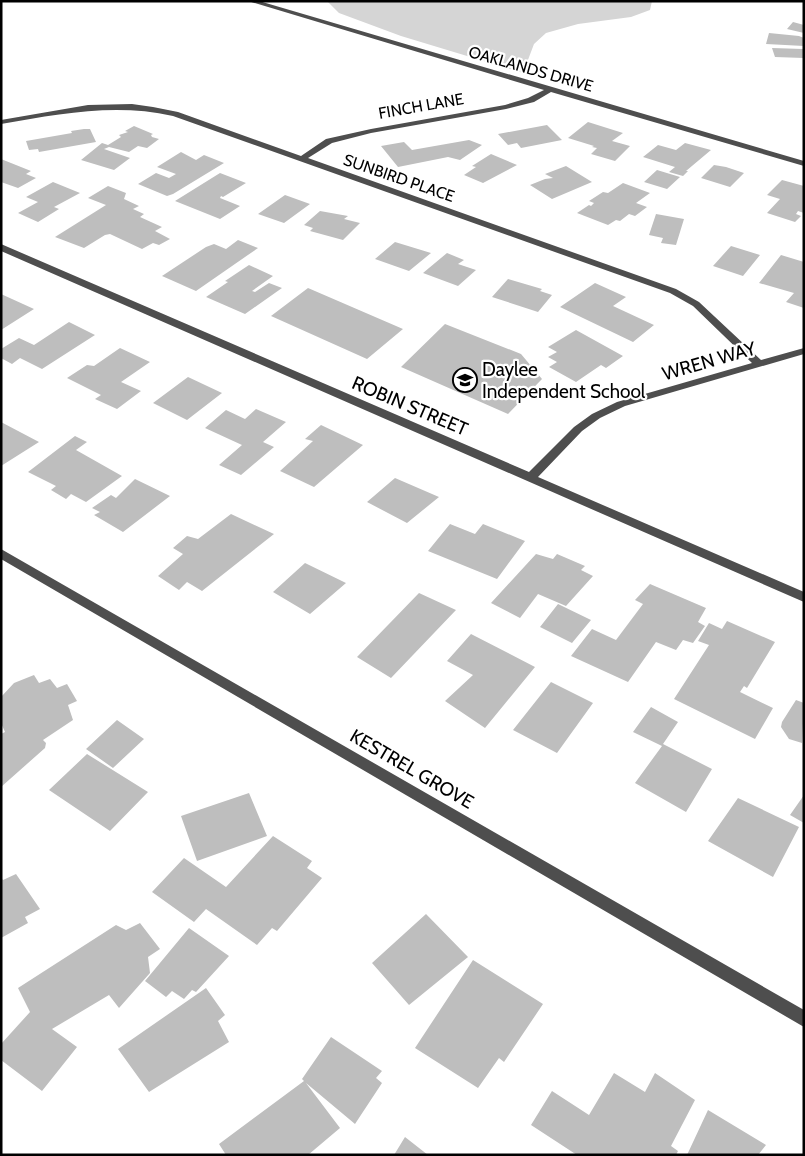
<svg xmlns="http://www.w3.org/2000/svg" width="805" height="1156" viewBox="0 0 805 1156" font-family="Cabin,sans-serif">
  <rect width="100%" height="100%" fill="#fff"/>
  <!-- green -->
  <path fill="#d5d5d5" d="M327,1H652L650,10L631,17L578,24L546,33L534,44L523,73L401,36L339,13Z"/>
  <!-- building -->
  <path fill="#bebebe" d="M793,22L804,25V33L787,29Z
    M769,33L799,36L804,38V46L766,44Z
    M772,48L803,49L804,58L775,57Z
    M588,122L623,133L612,141L630,146L615,161L591,154L597,148L592,147L594,146L568,138Z
    M547,125L562,140L521,148L517,143L508,145L498,134Z
    M134,126L153,134L151,135L152,137L159,139L147,148L138,146L129,152L109,147L104,149L130,158L114,170L81,160L102,143L108,145L121,137L119,135L128,132L125,131Z
    M84,129H90L96,142L39,152L38,149L29,150L26,141L72,133L71,131Z
    M469,140L482,145L460,160L448,157L398,167L381,146L404,142L412,150Z
    M685,143L711,150L686,171H688L683,176L669,172L675,167L643,157L658,145L676,150Z
    M181,152L196,160L204,155L224,163L173,194L167,196L138,184L156,173L169,178L176,174L157,167Z
    M491,154L517,165L483,183L464,175L476,167L472,166Z
    M1,159L31,171L26,174L36,178L18,188L1,182Z
    M714,165L726,167L744,173L730,187L701,178Z
    M566,166L592,182L552,199L530,185L545,179L553,178L545,174Z
    M657,170L680,177L667,189L644,182Z
    M220,173L246,183L223,197L221,196L220,198L240,206L220,219L175,201Z
    M782,180L804,186V213L798,211L796,214L801,216L795,222L767,213L780,199L767,195Z
    M53,182L80,193L54,207L59,209L38,222L18,213L38,202L26,197Z
    M623,183L650,193L636,203L647,207L635,216L629,214L620,221L616,220L608,225L577,213L589,205L591,206L594,203L589,201L603,192L608,193Z
    M108,186L126,193L124,199L139,206L133,209L144,214L140,217L162,227L155,231L170,239L159,245L153,243L142,249L110,234L105,235L84,248L55,237L106,205L88,198Z
    M285,195L310,204L284,223L258,214Z
    M320,211L348,216L344,219L360,223L343,240L310,231L313,228L304,225Z
    M656,214L684,219L676,245L661,243L663,238L649,235Z
    M238,240L258,248L196,291L162,276L206,247L214,244L226,249Z
    M395,242L431,253L409,271L375,259Z
    M731,246L760,255L743,276L713,266Z
    M447,253L464,260L458,264L476,270L458,286L423,273Z
    M781,255L804,262V308L786,302L794,293L759,283Z
    M249,265L273,276L252,291L255,292L269,283L282,288L245,314L206,297L228,282L225,281Z
    M508,279L542,289L540,291L552,295L538,312L492,297Z
    M595,283L626,297L613,306L654,325L633,342L560,307Z
    M308,288L403,329L367,359L271,316Z
    M1,294L34,309L1,330Z
    M69,322L95,335L42,369L20,358L12,364L1,358V349L19,338L34,345Z
    M445,324L521,354L542,379L508,414L401,367Z
    M576,330L623,356L606,368L601,365L576,382L549,367L557,362L548,357L557,352L548,347Z
    M120,348L150,362L121,382L141,391L117,409L95,399L101,395L67,378L87,365L94,366Z
    M188,377L222,393L187,420L153,403Z
    M256,409L286,422L263,442L274,447L241,475L219,465L242,445L205,428L226,410L245,419Z
    M1,422L39,442L1,466Z
    M321,425L363,445L314,487L280,471L313,441L305,439Z
    M75,436L87,442L76,450L122,476L86,502L71,494L66,499L51,490L56,486L28,472Z
    M395,478L439,497L407,523L367,502Z
    M135,479L170,496L123,532L94,515L100,512L92,508L111,495L116,498Z
    M231,514L274,534L202,591L187,582L179,590L158,576L183,554L173,548L187,536L198,539Z
    M450,524L475,534L483,524L525,541L497,579L428,551Z
    M536,554L553,559L557,554L585,566L581,570L593,576L566,606L538,594L520,618L491,603Z
    M305,563L346,583L310,614L273,592Z
    M650,584L706,608L698,622L705,626L693,643L683,640L676,650L656,642L628,682L571,656L592,629L616,640L643,604L635,600Z
    M419,593L456,610L391,678L357,657Z
    M558,604L591,620L572,643L540,627Z
    M727,621L775,642L747,688L744,686L740,692L773,708L755,739L674,699L709,645L698,641L709,623L722,629Z
    M471,634L535,667L485,728L445,701L473,675L447,661Z
    M34,675L39,683L50,679L57,688L67,684L77,701L68,705L73,720L43,740L46,743L45,748L1,787V734L5,732L1,723V697L14,683Z
    M551,682L593,703L557,753L513,730Z
    M796,700L804,703L802,743L789,739L781,727L782,722Z
    M651,707L678,722L663,744L712,769L686,812L635,783L662,746L633,732Z
    M117,720L144,739L113,768L86,749Z
    M87,754L148,792L110,831L49,790Z
    M249,793L267,836L197,861L181,816Z
    M804,795V823L790,815Z
    M738,798L799,827L773,877L708,841Z
    M273,836L312,861L307,868L322,878L277,931L272,928L257,945L206,909L194,922L152,892L184,858L226,887Z
    M16,874L40,909L25,917L28,923L1,938V878L3,880Z
    M426,914L468,957L409,1005L372,963Z
    M140,923L160,949L148,957L150,973L119,1008L109,995L52,1029L77,1047L42,1091L1,1060V1044L30,1012L18,988L116,925L126,930Z
    M189,928L229,956L196,992L192,990L184,999L172,991L166,997L145,981Z
    M473,960L543,1004L504,1062L499,1058L478,1088L415,1048Z
    M206,988L225,1015L218,1021L229,1042L149,1092L118,1049Z
    M331,1037L382,1071L376,1078L382,1083L355,1124L306,1083L340,1128L308,1155H226L219,1144L304,1081L302,1079Z
    M614,1073L645,1092L655,1073L695,1100L671,1146L678,1151L676,1155H577L531,1125L552,1091L589,1115Z
    M708,1110L766,1145L758,1155H687Z
    M405,1137L428,1155H394Z"/>
  <g fill="none" stroke-linecap="round" stroke-linejoin="round">
    <!-- minor -->
    <path fill="#4e4e4e" fill-rule="evenodd" d="M248,1H259L804,161V166L551,92L534,102L506,109L371,133L332,143L308,158L676,289L699,302L761,360L804,348V354L625,406L600,418L582,431L538,477L804,592V602L1,251V244L529,472L574,427L592,414L617,402L752,363L693,306L670,293L173,116C115,103 59,114 1,124V120L88,105L132,104L153,107L178,112L301,156L326,139L371,129L505,105L528,98L544,90Z
      M1,549L804,1010V1027L1,559Z"/>
  </g>
  <!-- icons -->
  <defs>
    <symbol id="school-ring" viewBox="-11 -11 22 22"><circle r="9.5" fill="#fff" stroke="#000" stroke-width="1.5"/><path d="M0-5L7-2L0 1L-7-2ZM-4 1L0 2.5L4 1V4Q0 6-4 4Z" fill="#000"/></symbol>
  </defs>
  <g fill-rule="evenodd">
    <use href="#school-ring" x="451" y="366" width="28" height="28"/>
  </g>
  <g text-anchor="middle" dominant-baseline="central" stroke-width="4.5" stroke-linejoin="round" paint-order="stroke">
    <!-- far-street labels -->
    <g font-size="16" fill="#000" stroke="#fff">
      <text transform="translate(531 69) rotate(16)">OAKLANDS DRIVE</text>
      <text transform="translate(421 106) rotate(-10)">FINCH LANE</text>
      <text transform="translate(399 178) rotate(19)">SUNBIRD PLACE</text>
    </g>
    <!-- street labels -->
    <g font-size="19" fill="#000" stroke="#fff">
      <text transform="translate(709 361) rotate(-16)">WREN WAY</text>
      <text transform="translate(410 406) rotate(23)">ROBIN STREET</text>
      <text transform="translate(412 769) rotate(30)">KESTREL GROVE</text>
    </g>
    <!-- poi labels -->
    <g font-size="19" fill="#000" stroke="#fff" text-anchor="start">
      <text x="482" y="369">Daylee<tspan x="482" dy="22">Independent School</tspan></text>
    </g>
  </g>
  <!-- border -->
  <rect width="805" height="1156" fill="none" stroke="#000000" stroke-width="5"/>
</svg>
